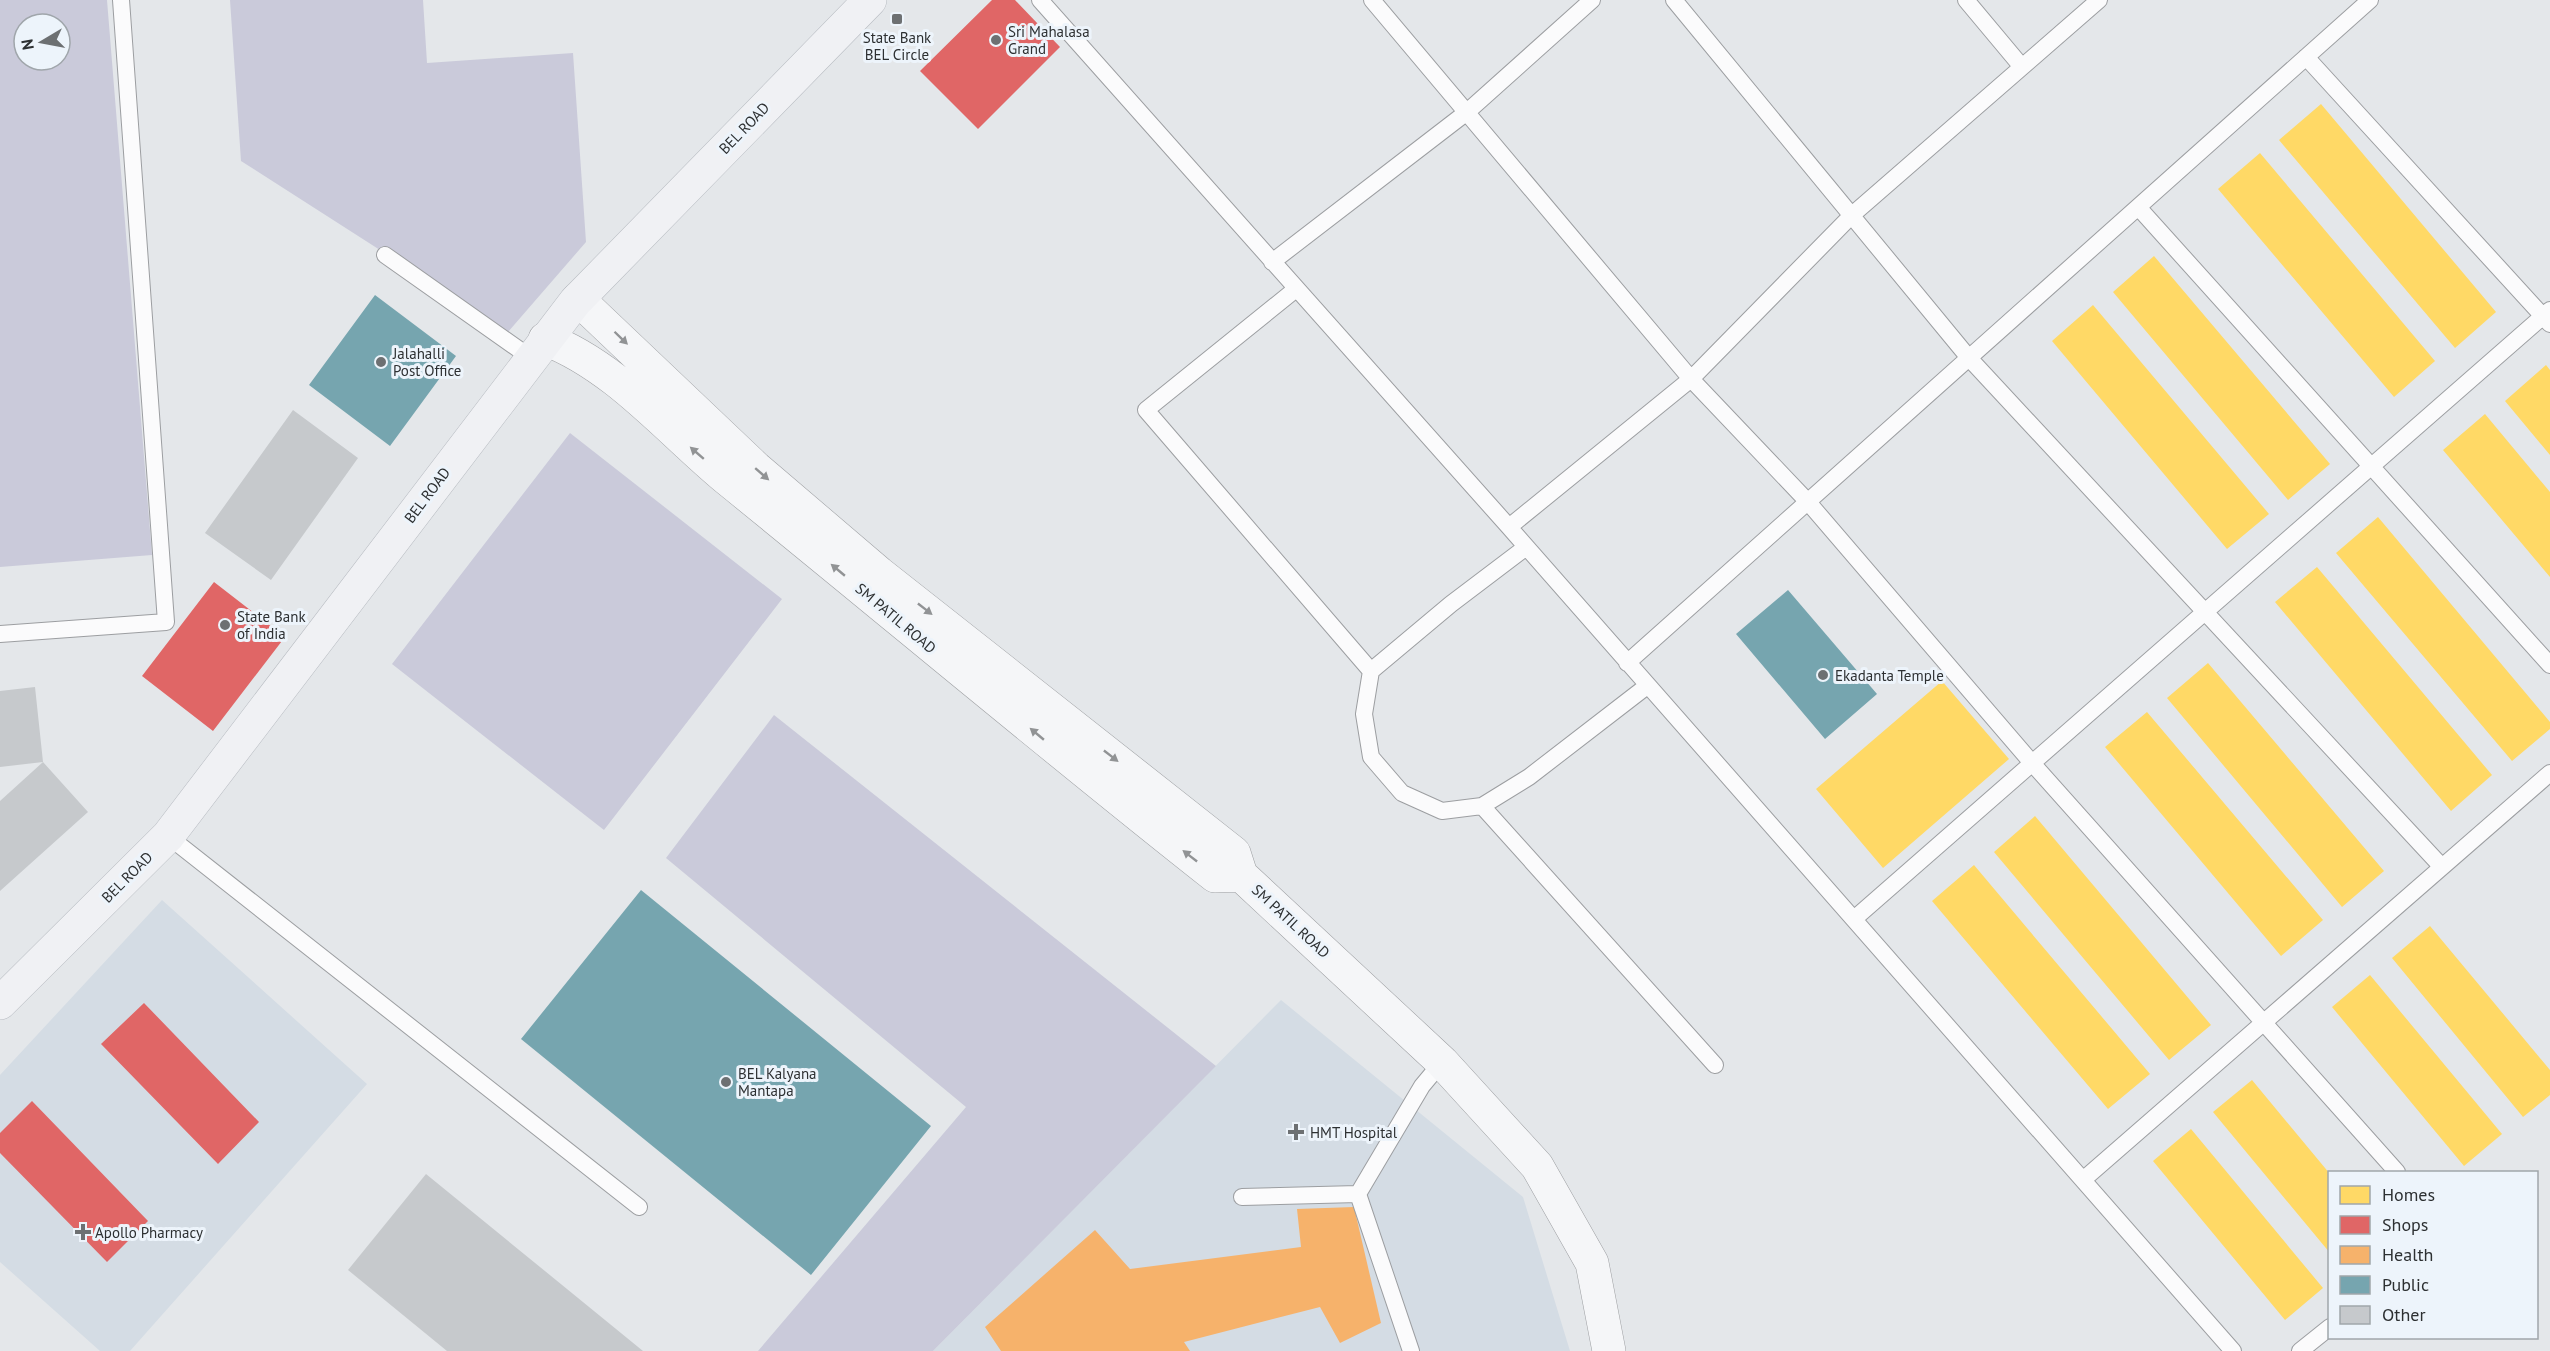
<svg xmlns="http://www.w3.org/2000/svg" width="2550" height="1351" viewBox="0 0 2550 1351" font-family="'PT Sans',sans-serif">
  <rect width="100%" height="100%" fill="#e4e7ea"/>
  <!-- built -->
  <path fill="#d4dce4" d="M162,900L367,1084L130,1351H100L0,1262V1075Z
    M1281,1000L1523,1197L1570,1351H933Z"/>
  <!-- green -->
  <path fill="#cacada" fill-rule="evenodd" d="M0,0H107L152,555L0,567ZM24,24H60V60H24Z
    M230,0H423L427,63L573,53L586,242L508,332L241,161Z
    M570,433L782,599L604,830L392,664Z
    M774,715L1216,1066L933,1351H758L966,1107L666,858Z"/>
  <!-- homes -->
  <path fill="#ffd966" d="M2321,104L2496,312L2455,348L2279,140Z
    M2260,153L2435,361L2394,397L2218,189Z
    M2154,256L2330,464L2288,500L2113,292Z
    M2093,305L2269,514L2227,549L2052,341Z
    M2546,365L2550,370V455L2505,401Z
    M2485,414L2550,492V577L2443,450Z
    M2378,517L2550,722V729L2512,761L2336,553Z
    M2317,567L2492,775L2451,811L2275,602Z
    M2208,663L2384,871L2342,907L2167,698Z
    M1942,681L2009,759L1883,868L1816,789Z
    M2147,712L2323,920L2281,956L2105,747Z
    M2035,816L2211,1025L2169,1060L1994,852Z
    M1974,865L2150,1074L2108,1109L1932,901Z
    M2430,926L2550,1070V1095L2523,1117L2392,958Z
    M2370,975L2502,1134L2464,1166L2332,1007Z
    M2252,1080L2330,1174V1253L2213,1112Z
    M2191,1129L2323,1288L2285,1320L2153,1161Z"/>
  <!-- shops -->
  <path fill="#e06666" d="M992,0H1015L1060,47L978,129L920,71Z
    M214,582L285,637L213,731L142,676Z
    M144,1003L259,1122L218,1164L101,1044Z
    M32,1101L148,1221L107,1262L0,1153V1133Z"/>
  <!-- health -->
  <path fill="#f6b26b" d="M1354,1207L1381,1323L1340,1343L1320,1307L1184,1342L1190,1351H1001L985,1327L1095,1230L1130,1269L1301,1247L1297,1209Z"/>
  <!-- public -->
  <path fill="#76a5af" d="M375,295L456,356L390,446L309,385Z
    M1788,590L1877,694L1825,739L1736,634Z
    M641,890L931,1126L811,1275L521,1039Z"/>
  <!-- building -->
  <path fill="#c6c9cc" d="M293,410L358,458L271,580L205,533Z
    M35,687L43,762L88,812L0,891V801L43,762L0,767V691Z
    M426,1174L643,1351H447L348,1270Z"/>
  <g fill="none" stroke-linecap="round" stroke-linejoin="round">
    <defs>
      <path id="lane" d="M1040,0L1509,527L2233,1351
        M1372,0L1691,379L1808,502L2032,763L2397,1172
        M1674,0L1969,358L2442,867
        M1966,0L2022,67
        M2306,57L2550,324
        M2138,207L2550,665
        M385,255L531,358
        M1272,262L1467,112L1592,0
        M1296,289L1146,410L1371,671
        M1509,527L1691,379L1852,215L2099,0
        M1525,548L1451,604L1371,671L1364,714L1371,757L1402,793L1442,811L1482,806L1529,777L1647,686
        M0,634L166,622L121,0
        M1627,663L2370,0
        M1482,806L1715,1065
        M168,836L639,1207
        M1854,919L2550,310
        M2084,1179L2550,773
        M1358,1194L1422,1086L1442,1062
        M1242,1197L1358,1194L1411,1351
        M2300,1351L2330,1327"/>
      <path id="secondary" d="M578,299L756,468L879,573L1234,853L1241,875
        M545,339C616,366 669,431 727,479C890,611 1050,746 1215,876L1241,875L1442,1062L1537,1166L1592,1263L1609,1351"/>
      <path id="primary" d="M0,1003L168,836L575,302L870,0"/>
    </defs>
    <!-- lane casing -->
    <use href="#lane" stroke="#9c9ea1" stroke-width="18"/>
    <!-- secondary casing -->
    <use href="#secondary" stroke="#9c9ea1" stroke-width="34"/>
    <!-- primary casing -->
    <use href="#primary" stroke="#b7bbc1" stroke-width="34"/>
    <!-- lane -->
    <use href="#lane" stroke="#fbfbfc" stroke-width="16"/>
    <!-- secondary -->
    <use href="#secondary" stroke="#f5f6f8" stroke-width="33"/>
    <!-- primary -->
    <use href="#primary" stroke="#f0f1f4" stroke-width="33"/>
  </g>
  <!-- one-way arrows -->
  <defs><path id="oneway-solid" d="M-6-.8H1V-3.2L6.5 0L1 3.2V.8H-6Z" transform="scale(1.5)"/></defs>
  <g fill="#919395">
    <use href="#oneway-solid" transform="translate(621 338) rotate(44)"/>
    <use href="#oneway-solid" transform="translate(697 453) rotate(-139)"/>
    <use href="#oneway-solid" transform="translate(762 474) rotate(41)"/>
    <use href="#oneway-solid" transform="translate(838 570) rotate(-140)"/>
    <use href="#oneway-solid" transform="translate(925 609) rotate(38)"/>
    <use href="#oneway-solid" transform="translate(1037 734) rotate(-140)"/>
    <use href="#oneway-solid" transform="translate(1111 756) rotate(38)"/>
    <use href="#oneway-solid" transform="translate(1190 856) rotate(-142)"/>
  </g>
  <!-- markers -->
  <g fill="#6d7072" stroke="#edf4fb" stroke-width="2">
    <rect x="891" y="13" width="12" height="12" rx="3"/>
    <circle cx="996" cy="40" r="6"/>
    <circle cx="381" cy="362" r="6"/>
    <circle cx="225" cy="625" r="6"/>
    <circle cx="1823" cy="675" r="6"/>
    <circle cx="726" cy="1082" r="6"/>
    <path d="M1293 1123h6v6h6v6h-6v6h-6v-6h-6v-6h6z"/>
    <path d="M80 1223h6v6h6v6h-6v6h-6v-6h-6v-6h6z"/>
  </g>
  <g text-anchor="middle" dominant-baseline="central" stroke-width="6" stroke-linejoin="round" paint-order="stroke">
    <!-- poi labels -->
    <g font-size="15" fill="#2d3032" stroke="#edf4fb" text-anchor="start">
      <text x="1008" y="31">Sri Mahalasa<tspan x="1008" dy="17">Grand</tspan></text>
      <text x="897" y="37" text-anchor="middle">State Bank<tspan x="897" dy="17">BEL Circle</tspan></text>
      <text x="393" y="353">Jalahalli<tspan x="393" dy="17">Post Office</tspan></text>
      <text x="237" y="616">State Bank<tspan x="237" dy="17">of India</tspan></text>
      <text x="1835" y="675">Ekadanta Temple</text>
      <text x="738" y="1073">BEL Kalyana<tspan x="738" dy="17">Mantapa</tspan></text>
      <text x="1310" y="1132">HMT Hospital</text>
      <text x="95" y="1232">Apollo Pharmacy</text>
    </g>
    <!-- street labels -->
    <g font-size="15" fill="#2d3032" stroke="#edf4fb">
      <text transform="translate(744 128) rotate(-46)">BEL ROAD</text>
      <text transform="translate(427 495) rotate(-53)">BEL ROAD</text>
      <text transform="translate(896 618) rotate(40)">SM PATIL ROAD</text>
      <text transform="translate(127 877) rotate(-45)">BEL ROAD</text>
      <text transform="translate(1291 921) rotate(43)">SM PATIL ROAD</text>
    </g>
  </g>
  <!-- legend -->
  <rect x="2328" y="1171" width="210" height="168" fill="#edf4fb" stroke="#a0a6ab" stroke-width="1.5"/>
  <rect x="2340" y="1186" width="30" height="18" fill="#ffd966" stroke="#a0a6ab" stroke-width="1.5"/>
  <text x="2382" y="1201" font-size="18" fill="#2d3032">Homes</text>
  <rect x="2340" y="1216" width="30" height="18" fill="#e06666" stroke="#a0a6ab" stroke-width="1.5"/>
  <text x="2382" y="1231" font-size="18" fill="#2d3032">Shops</text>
  <rect x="2340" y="1246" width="30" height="18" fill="#f6b26b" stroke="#a0a6ab" stroke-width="1.5"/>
  <text x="2382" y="1261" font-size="18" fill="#2d3032">Health</text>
  <rect x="2340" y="1276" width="30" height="18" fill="#76a5af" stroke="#a0a6ab" stroke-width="1.5"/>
  <text x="2382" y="1291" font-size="18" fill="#2d3032">Public</text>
  <rect x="2340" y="1306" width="30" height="18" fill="#c6c9cc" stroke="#a0a6ab" stroke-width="1.5"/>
  <text x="2382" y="1321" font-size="18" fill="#2d3032">Other</text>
  <!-- north arrow -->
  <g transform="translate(42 42) rotate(260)"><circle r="28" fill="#edf4fb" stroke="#a0a6ab" stroke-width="1.5"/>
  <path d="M0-4.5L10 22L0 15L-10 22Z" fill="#6d7072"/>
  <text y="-9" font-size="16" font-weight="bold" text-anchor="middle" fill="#2d3032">N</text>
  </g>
</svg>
